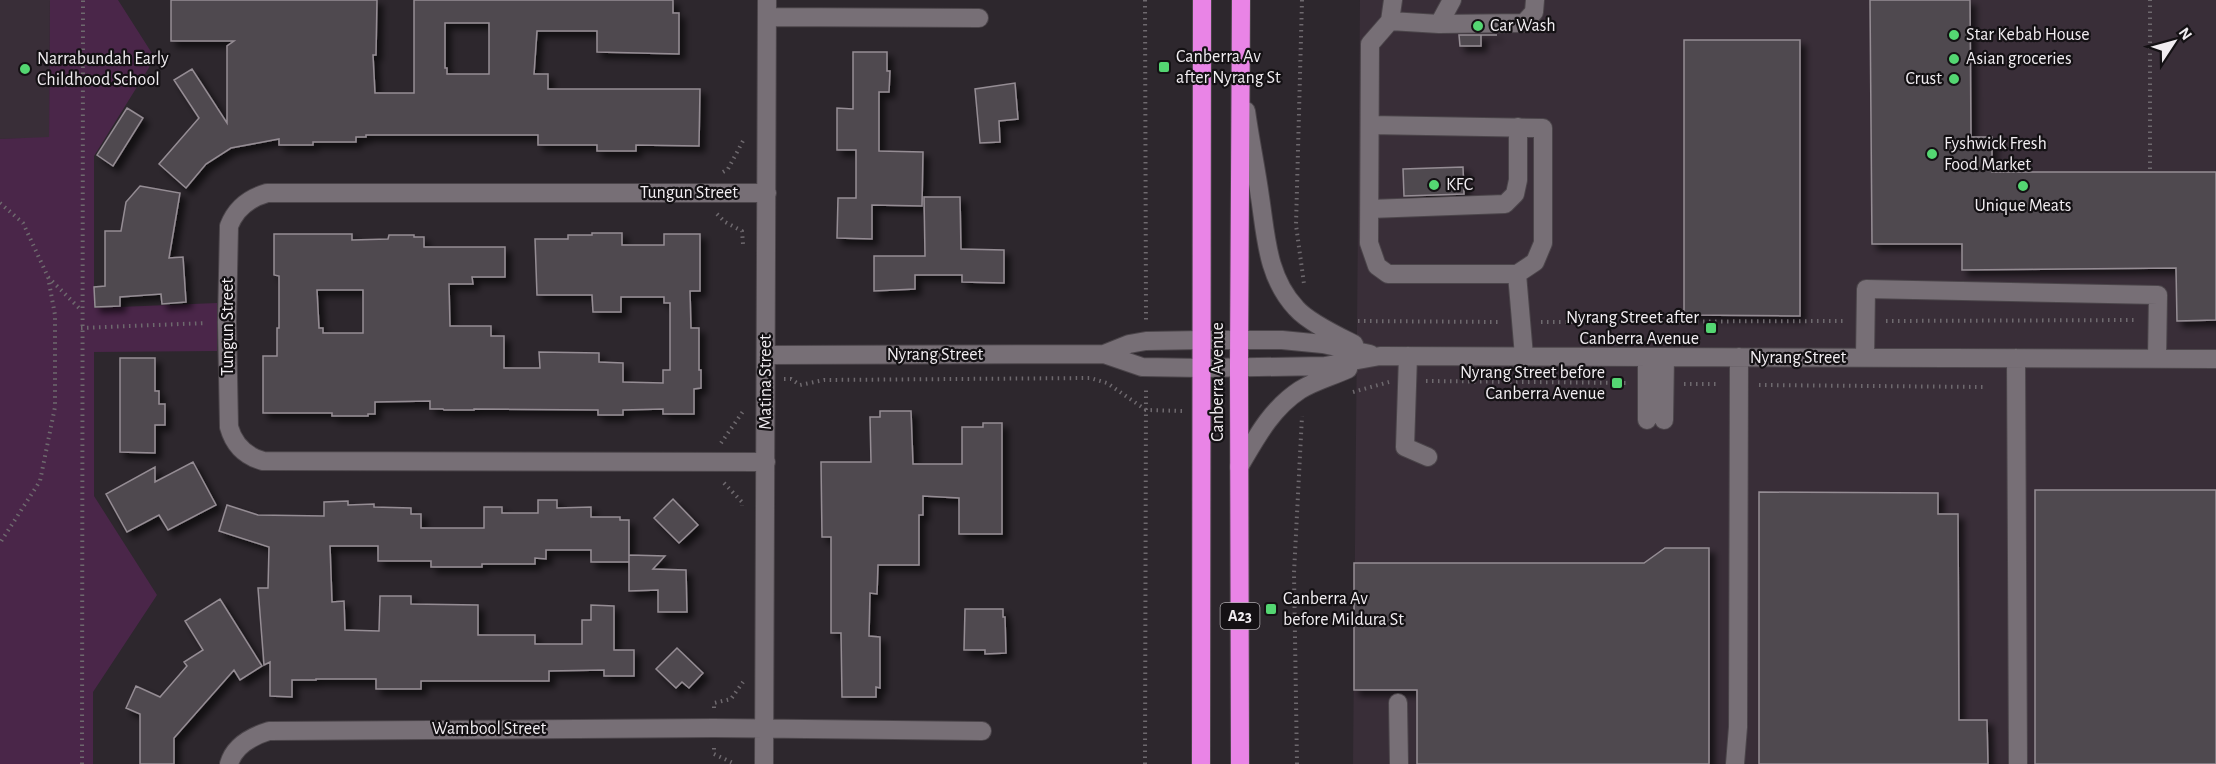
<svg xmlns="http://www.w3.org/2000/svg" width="2216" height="764" viewBox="0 0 2216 764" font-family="'Alegreya Sans',sans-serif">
  <defs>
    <filter id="shadow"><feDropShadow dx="5.5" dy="5.5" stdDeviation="3" flood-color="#0009"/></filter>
  </defs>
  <rect width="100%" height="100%" fill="#2d272d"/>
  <!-- built -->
  <path fill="#392e38" d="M0,0H50L49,138L0,139Z
    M1360,0H2216V764H1353Z"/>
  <!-- green -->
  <path fill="#4a2649" d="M50,0H118L155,58L94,156V308L217,303V351L94,352V496L157,595L93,692V764H0V139L49,137Z"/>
  <!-- building -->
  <path fill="#504950" stroke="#958d94" stroke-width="1.5" fill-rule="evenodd" filter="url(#shadow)" d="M171,0H377L376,55H373L375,93H414V0H673V13H679V54L597,52V31H537L534,74H548V89H700L699,146L636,145V151H597V145H538V135H366V137H356V142H313V145H279V139L231,148L206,164L186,188L159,164L199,118L174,80L192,69L227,123V46L234,41H171ZM445,23H489V74H447V68H445Z
    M1870,0H1970L1971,137H1992V172H2216V320L2177,321L2176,268L1962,270V244H1872Z
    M1459,35H1497H1481V46H1460Z
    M1684,40H1800V316L1684,315Z
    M853,52H887V71H890L889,92H879V151L923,152L922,206L872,205V239L837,238L838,198H856V150H837V108L853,109Z
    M1015,83L1018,119L999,121L1000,142L980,143L975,89Z
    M127,108L143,118L113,166L97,155Z
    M1463,167L1464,194L1404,196L1403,169Z
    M140,186L180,193L169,258L183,257L186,302L162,304L161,294L120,297V306L95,307L94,287L105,286V231H121L126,202Z
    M924,197H960L961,249L1004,250V283L962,282V275H915V289L874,291V256H925Z
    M592,233H622V245H664V234H700V291H690L691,328H699V370H701V388L694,389V414H663V409L623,410V415H598V410L474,409V410H444L443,409H430V401L375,402V414H368V416H332V413H263V356H277V328H279V276L274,275V234H352V240L388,239L389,235H414V237H424V247H505V277H472L473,284H449L450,326H491V336H504V368H540L539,352L599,353V362L623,363V382L663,383V370H670V303H664V297H621V312H593L592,295H537L535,239H568V235H592ZM317,290H363V333H323V328H319Z
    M120,358H155V391H159V404H165V425H155V453L120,452Z
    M880,411H911L913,464H962V427H983V423H1002V534H959V498L923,496V515H919V565H878L877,594L870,593L869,636L880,637V688L876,687V697H842L841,633H831V537H822L821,462H871L870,417H880Z
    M193,462L216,505L168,530L159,515L127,532L106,494L155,467V482Z
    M2035,490H2216V764H2035Z
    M1759,492L1938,493V514H1958L1959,720H1987L1988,764H1759Z
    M673,499L698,525L679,543L654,518Z
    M538,500H557V508L591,507V517H620V520H629V562H591V550H546V559L535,558V564H482V567H431V561H378V546H330L332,602L344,601L345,630L379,631L380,596H411V604L478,605V635H535V644H582V620H591V605L614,606V650H634V676H604V670L549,671V681H421V689H376V679H316V680H292V697L270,696V662L264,665L258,588H268L269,547L219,531L227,505L258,515L324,516V502L348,501V505L374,504V507L411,508V514H421V528H484V507H502V513H538Z
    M1665,548H1709V764H1417V690H1354V563H1644Z
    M629,555L665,556L653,569L686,570L687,612H658V590L629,591Z
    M220,599L262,666L240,680L234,670L174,738V764H140V714L126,708L136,686L160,697L187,666L184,662L203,650L185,621Z
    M965,609H1003V617H1005L1006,653L985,654V650H964Z
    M677,648L703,673L689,688L682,682L676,688L656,669Z"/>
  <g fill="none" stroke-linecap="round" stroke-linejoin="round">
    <defs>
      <path id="minor" d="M767,17L979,18
        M1390,21L1393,0
        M1439,24L1452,0
        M1246,111C1250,140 1256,168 1260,197C1266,236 1267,277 1296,308C1308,322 1338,336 1354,344
        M1370,125L1543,128V243L1535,262L1517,274H1388L1377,266L1369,243L1370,44L1390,21L1439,24L1524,23L1534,12L1535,0
        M1370,209L1505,204L1515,194L1518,180V127
        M1517,274L1524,356
        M1104,354L1142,367L1202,368L1325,366L1380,356L2216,359
        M766,355L1104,354L1129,344L1146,341L1202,340H1282L1323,344L1370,354
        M1408,356L1405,447L1428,457
        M1865,358L1866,289L2158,295L2157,359
        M2016,358L2018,764
        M1647,420V357
        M1664,420L1665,357
        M766,462L263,461C245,456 234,445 229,427L227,322L229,226C236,208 249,198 267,193H767
        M1239,467C1256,438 1271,409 1300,390C1314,381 1333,376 1348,369
        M1398,703L1399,764
        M229,764C234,746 253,736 269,731L714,728L982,731
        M764,764L767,0
        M1735,764L1738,727L1739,357"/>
      <path id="highway" d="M1201,764L1202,0
        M1240,764L1239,367L1241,0"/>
    </defs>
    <!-- minor casing -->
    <use href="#minor" stroke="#4b454a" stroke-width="20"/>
    <!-- highway casing -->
    <use href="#highway" stroke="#4b454a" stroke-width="20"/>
    <!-- path -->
    <path stroke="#6e696e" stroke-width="4" stroke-dasharray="1.5 4.5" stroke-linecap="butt" d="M1145,0L1146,322
      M1302,0L1296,225L1304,284
      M2150,169V0
      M723,172L728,169L744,139
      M0,203L23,223L48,277L55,315V407L40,481L0,543
      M717,214L725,222L742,231L743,244
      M48,277L81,310
      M1358,321L1501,322
      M1886,321L2137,320
      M1541,322L1846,321
      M81,328L206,323
      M784,379H791L800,385L824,380L1090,378L1107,383L1146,410L1183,411
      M1426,381L1629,383
      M1684,384H1719
      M1759,385L1984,387
      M1353,392L1389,382
      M721,443L744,410
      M724,483L742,502V506
      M714,708V703L731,699L743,682
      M714,748V754L735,764
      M82,764L83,0
      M1145,764L1146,387
      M1297,764L1294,573L1302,416"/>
    <!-- minor -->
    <use href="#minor" stroke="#776f76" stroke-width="18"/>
    <!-- highway -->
    <use href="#highway" stroke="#e984e6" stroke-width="18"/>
  </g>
  <!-- markers -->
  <g fill="#54d672" stroke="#141114" stroke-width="2">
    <circle cx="1478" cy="26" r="6"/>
    <circle cx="1954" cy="35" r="6"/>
    <circle cx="1954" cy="59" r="6"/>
    <rect x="1158" y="61" width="12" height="12" rx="3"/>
    <circle cx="25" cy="69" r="6"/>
    <circle cx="1954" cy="79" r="6"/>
    <circle cx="1932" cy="154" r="6"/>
    <circle cx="1434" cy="185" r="6"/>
    <circle cx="2023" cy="186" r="6"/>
    <rect x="1705" y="322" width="12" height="12" rx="3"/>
    <rect x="1611" y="377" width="12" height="12" rx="3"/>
    <rect x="1265" y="603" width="12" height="12" rx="3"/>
  </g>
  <g text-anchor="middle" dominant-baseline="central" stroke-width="4.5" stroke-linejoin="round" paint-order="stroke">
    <!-- shield labels -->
    <rect fill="#141114" stroke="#afabaf" stroke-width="1.5" x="1220.5" y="603" width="39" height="26" rx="4.5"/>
    <g font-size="16" font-weight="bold" fill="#f1edf1">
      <text x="1240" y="616">A23</text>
    </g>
    <!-- poi labels -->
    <g font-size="18" fill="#f1edf1" stroke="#141114" text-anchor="start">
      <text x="1490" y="26">Car Wash</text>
      <text x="1966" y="35">Star Kebab House</text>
      <text x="1176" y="57">Canberra Av<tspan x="1176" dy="21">after Nyrang St</tspan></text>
      <text x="37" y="59">Narrabundah Early<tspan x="37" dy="21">Childhood School</tspan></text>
      <text x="1966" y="59">Asian groceries</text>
      <text x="1942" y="79" text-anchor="end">Crust</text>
      <text x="1944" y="144">Fyshwick Fresh<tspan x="1944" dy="21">Food Market</tspan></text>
      <text x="1446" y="185">KFC</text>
      <text x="2023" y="206" text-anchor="middle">Unique Meats</text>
      <text x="1699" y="318" text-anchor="end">Nyrang Street after<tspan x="1699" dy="21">Canberra Avenue</tspan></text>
      <text x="1605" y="373" text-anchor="end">Nyrang Street before<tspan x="1605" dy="21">Canberra Avenue</tspan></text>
      <text x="1283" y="599">Canberra Av<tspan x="1283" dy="21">before Mildura St</tspan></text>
    </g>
    <!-- street labels -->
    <g font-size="18" fill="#f1edf1" stroke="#141114">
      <text x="689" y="193">Tungun Street</text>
      <text transform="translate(228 327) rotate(-90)">Tungun Street</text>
      <text x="935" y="355">Nyrang Street</text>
      <text x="1798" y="358">Nyrang Street</text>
      <text transform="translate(766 382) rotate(-90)">Matina Street</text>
      <text transform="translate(1218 382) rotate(-90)">Canberra Avenue</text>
      <text x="489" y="729">Wambool Street</text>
    </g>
  </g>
  <!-- north arrow -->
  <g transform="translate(2174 42) rotate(54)" stroke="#141114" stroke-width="4.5" paint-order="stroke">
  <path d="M0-4.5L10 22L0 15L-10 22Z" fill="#f1edf1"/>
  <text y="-9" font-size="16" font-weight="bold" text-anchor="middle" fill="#f1edf1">N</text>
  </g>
</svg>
